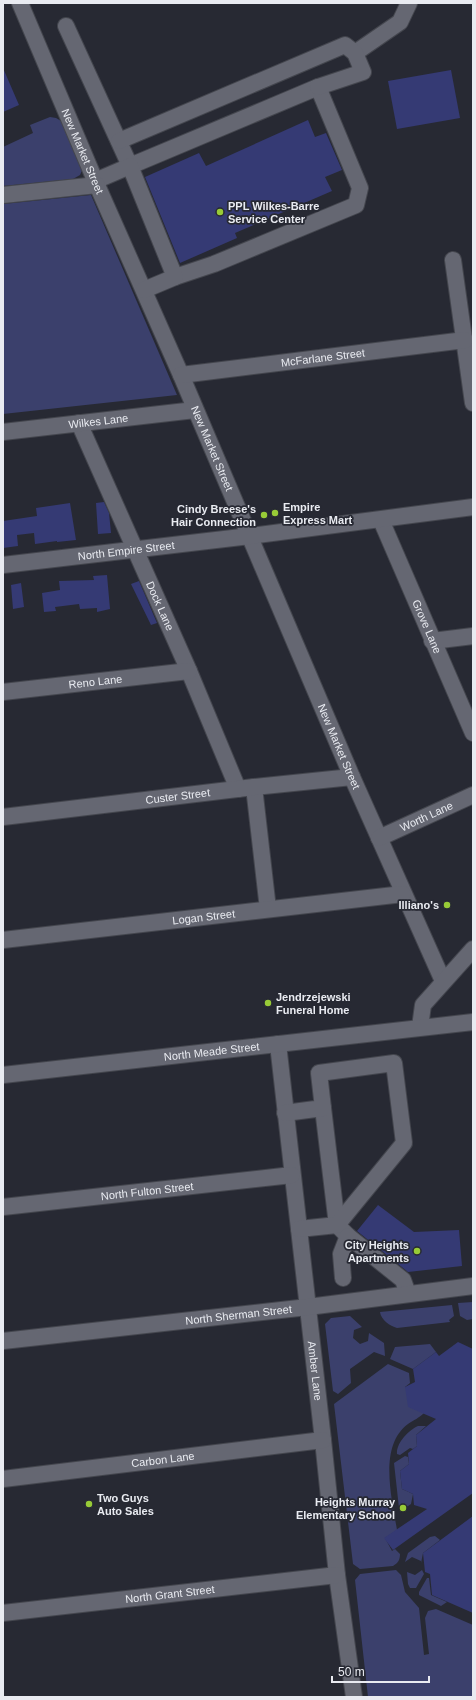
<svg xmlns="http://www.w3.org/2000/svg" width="476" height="1700" viewBox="0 0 476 1700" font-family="Helvetica,sans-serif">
  <rect width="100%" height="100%" fill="#272933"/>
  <!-- green -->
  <path fill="#3b406c" d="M50,117L56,118L63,122L83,168L80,175L73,179L3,186V147L33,133L30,125Z
    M91,195L177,395L3,414V204Z
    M473,1302V1319L467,1320L460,1316L458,1303Z
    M452,1305L454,1316L449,1320L450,1322L397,1328C390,1326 381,1320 380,1312Z
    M350,1316L362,1327L354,1330L353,1338L360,1344L368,1341L369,1333L384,1343L385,1356L374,1352L350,1369L351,1383L338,1394L333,1391L325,1324L331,1318Z
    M430,1344L436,1352L413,1369L390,1359L395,1347Z
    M388,1364L409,1373L410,1383L405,1387L424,1413C419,1418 414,1420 408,1424C378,1446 392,1499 397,1530L385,1538L392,1551L395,1549L400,1554C400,1560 398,1563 393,1566L360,1569L353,1564L334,1404Z
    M418,1426H426L416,1435L417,1446L413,1449L410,1448L400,1455L397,1454C396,1443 409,1430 418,1426Z
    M405,1456L408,1457L409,1464L400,1471L402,1489L413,1494L411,1504L402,1510L399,1508L394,1463Z
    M435,1536L440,1540L423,1553L421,1563V1561L412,1557L405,1562L408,1553L430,1537Z
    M396,1570L401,1575L405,1592L419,1608L424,1655L429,1654L425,1618L428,1611L436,1609L473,1625V1697H368L355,1580L360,1574Z
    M422,1570L424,1574L416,1588H410L408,1584L407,1572L415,1575Z
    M427,1578H429L431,1595L447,1602L441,1606L419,1595V1592Z"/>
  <!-- building -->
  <path fill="#353a74" d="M3,68L19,105L3,112Z
    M451,70L460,118L397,129L388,81Z
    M308,120L315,137L326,133L342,170L325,177L332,191L235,233L237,238L180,263L145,177L199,153L206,166Z
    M104,502L109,513L111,533L98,534L96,503Z
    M70,503L76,540L57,542V541L35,544L34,533L17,535L18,546L3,548V521L37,516L36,508Z
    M107,575L110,609L97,612V608L80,609L79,604L55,607L56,611L44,612L42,593L60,590L59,581L94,580L93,576Z
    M139,581L157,623L151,625L131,584Z
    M21,583L24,607L13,609L11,585Z
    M378,1205L414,1232L459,1230L462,1266L408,1272L357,1231Z
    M458,1342L473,1349V1493L393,1550L384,1538L427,1509L414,1505L413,1494L402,1489L400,1471L409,1464L408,1453L417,1446L416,1435L436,1419L408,1407L405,1387L415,1382L413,1369L436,1352L439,1356Z
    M473,1516V1613L432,1595L430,1574L425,1572L423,1553Z"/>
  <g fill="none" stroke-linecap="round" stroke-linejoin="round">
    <defs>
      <g id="minor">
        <path id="s1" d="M20,3L97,185L181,375L352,777L443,981"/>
        <path d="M66,26L130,166L318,87L360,188L356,205L214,264L175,277"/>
        <path d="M355,53L400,22L409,3"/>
        <path d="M119,141L345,45L355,53L363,72L318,87"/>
        <path d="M95,181L130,166L175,277L144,290"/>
        <path d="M3,195L97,185"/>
        <path d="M453,260L473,403"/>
        <path id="s2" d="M181,375L465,340"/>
        <path id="s3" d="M79,423L189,671L238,789"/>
        <path id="s4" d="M3,432L195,410"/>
        <path id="s5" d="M381,520L473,733"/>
        <path id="s6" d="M3,565L250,536L473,507"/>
        <path d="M432,641L473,636"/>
        <path id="s7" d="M3,692L189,671"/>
        <path d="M254,787L268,909"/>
        <path id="s8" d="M3,817L254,787L352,777"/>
        <path id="s9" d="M379,838L473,795"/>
        <path id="s10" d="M3,940L403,894"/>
        <path d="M420,1027L423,1005L473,949"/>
        <path id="s11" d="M278,1044L323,1440L337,1575L354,1697"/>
        <path id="s12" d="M3,1075L473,1022"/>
        <path d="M323,1108L337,1225L348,1236L403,1280L408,1294"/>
        <path d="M285,1113L323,1108L319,1073L394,1063L404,1143L337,1225L299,1229"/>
        <path id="s13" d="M3,1207L292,1175"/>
        <path d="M343,1278L341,1254L348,1236"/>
        <path id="s14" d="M3,1341L308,1307L473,1286"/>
        <path id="s15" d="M3,1479L323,1440"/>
        <path id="s16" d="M3,1613L337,1575"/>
      </g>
    </defs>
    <!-- minor casing -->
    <use href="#minor" stroke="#44464e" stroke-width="18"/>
    <!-- minor -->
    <use href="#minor" stroke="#656772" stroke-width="16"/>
  </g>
  <!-- markers -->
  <g fill="#98cb37" stroke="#272933" stroke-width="1.5">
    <circle cx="220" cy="212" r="4"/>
    <circle cx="275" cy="513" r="4"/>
    <circle cx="264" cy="515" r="4"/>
    <circle cx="447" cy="905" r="4"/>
    <circle cx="268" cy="1003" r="4"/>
    <circle cx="417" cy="1251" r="4"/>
    <circle cx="89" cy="1504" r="4"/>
    <circle cx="403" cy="1508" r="4"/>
  </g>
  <g text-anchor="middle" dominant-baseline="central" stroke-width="3.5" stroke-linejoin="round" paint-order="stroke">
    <!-- street labels -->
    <g font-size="11" fill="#e9ebf1" stroke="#272933">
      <text stroke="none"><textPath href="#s1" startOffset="161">New Market Street</textPath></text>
      <text stroke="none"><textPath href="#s2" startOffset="143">McFarlane Street</textPath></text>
      <text stroke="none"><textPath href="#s4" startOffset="96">Wilkes Lane</textPath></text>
      <text stroke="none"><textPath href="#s1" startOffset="485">New Market Street</textPath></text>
      <text stroke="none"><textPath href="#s6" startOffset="124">North Empire Street</textPath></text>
      <text stroke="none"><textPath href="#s3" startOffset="200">Dock Lane</textPath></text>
      <text stroke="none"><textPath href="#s5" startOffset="116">Grove Lane</textPath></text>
      <text stroke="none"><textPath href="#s7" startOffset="93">Reno Lane</textPath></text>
      <text stroke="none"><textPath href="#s1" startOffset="809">New Market Street</textPath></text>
      <text stroke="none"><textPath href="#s8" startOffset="176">Custer Street</textPath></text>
      <text stroke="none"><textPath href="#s9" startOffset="52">Worth Lane</textPath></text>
      <text stroke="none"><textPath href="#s10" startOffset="202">Logan Street</textPath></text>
      <text stroke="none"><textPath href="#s12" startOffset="210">North Meade Street</textPath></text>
      <text stroke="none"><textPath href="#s13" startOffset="145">North Fulton Street</textPath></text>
      <text stroke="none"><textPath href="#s14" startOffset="237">North Sherman Street</textPath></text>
      <text stroke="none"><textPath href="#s11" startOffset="329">Amber Lane</textPath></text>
      <text stroke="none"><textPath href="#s15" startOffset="161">Carbon Lane</textPath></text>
      <text stroke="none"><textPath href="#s16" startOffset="168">North Grant Street</textPath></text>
    </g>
    <!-- poi labels -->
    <g font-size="11" font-weight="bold" fill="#e9ebf1" stroke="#272933" text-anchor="start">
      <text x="228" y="206">PPL Wilkes-Barre<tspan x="228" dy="13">Service Center</tspan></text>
      <text x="283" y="507">Empire<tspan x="283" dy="13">Express Mart</tspan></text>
      <text x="256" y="509" text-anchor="end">Cindy Breese's<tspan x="256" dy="13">Hair Connection</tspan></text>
      <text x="439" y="905" text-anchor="end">Illiano's</text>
      <text x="276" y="997">Jendrzejewski<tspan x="276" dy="13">Funeral Home</tspan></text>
      <text x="409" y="1245" text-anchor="end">City Heights<tspan x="409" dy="13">Apartments</tspan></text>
      <text x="97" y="1498">Two Guys<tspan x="97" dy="13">Auto Sales</tspan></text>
      <text x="395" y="1502" text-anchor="end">Heights Murray<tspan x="395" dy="13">Elementary School</tspan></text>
    </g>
  </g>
  <!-- border -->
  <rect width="476" height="1700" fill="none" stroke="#e9ebf1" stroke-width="8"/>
  <!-- scale -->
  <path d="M332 1676v6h97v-6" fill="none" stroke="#e9ebf1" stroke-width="2"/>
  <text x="338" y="1676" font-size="12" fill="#e9ebf1" stroke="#272933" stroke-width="3" paint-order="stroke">50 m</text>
</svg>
